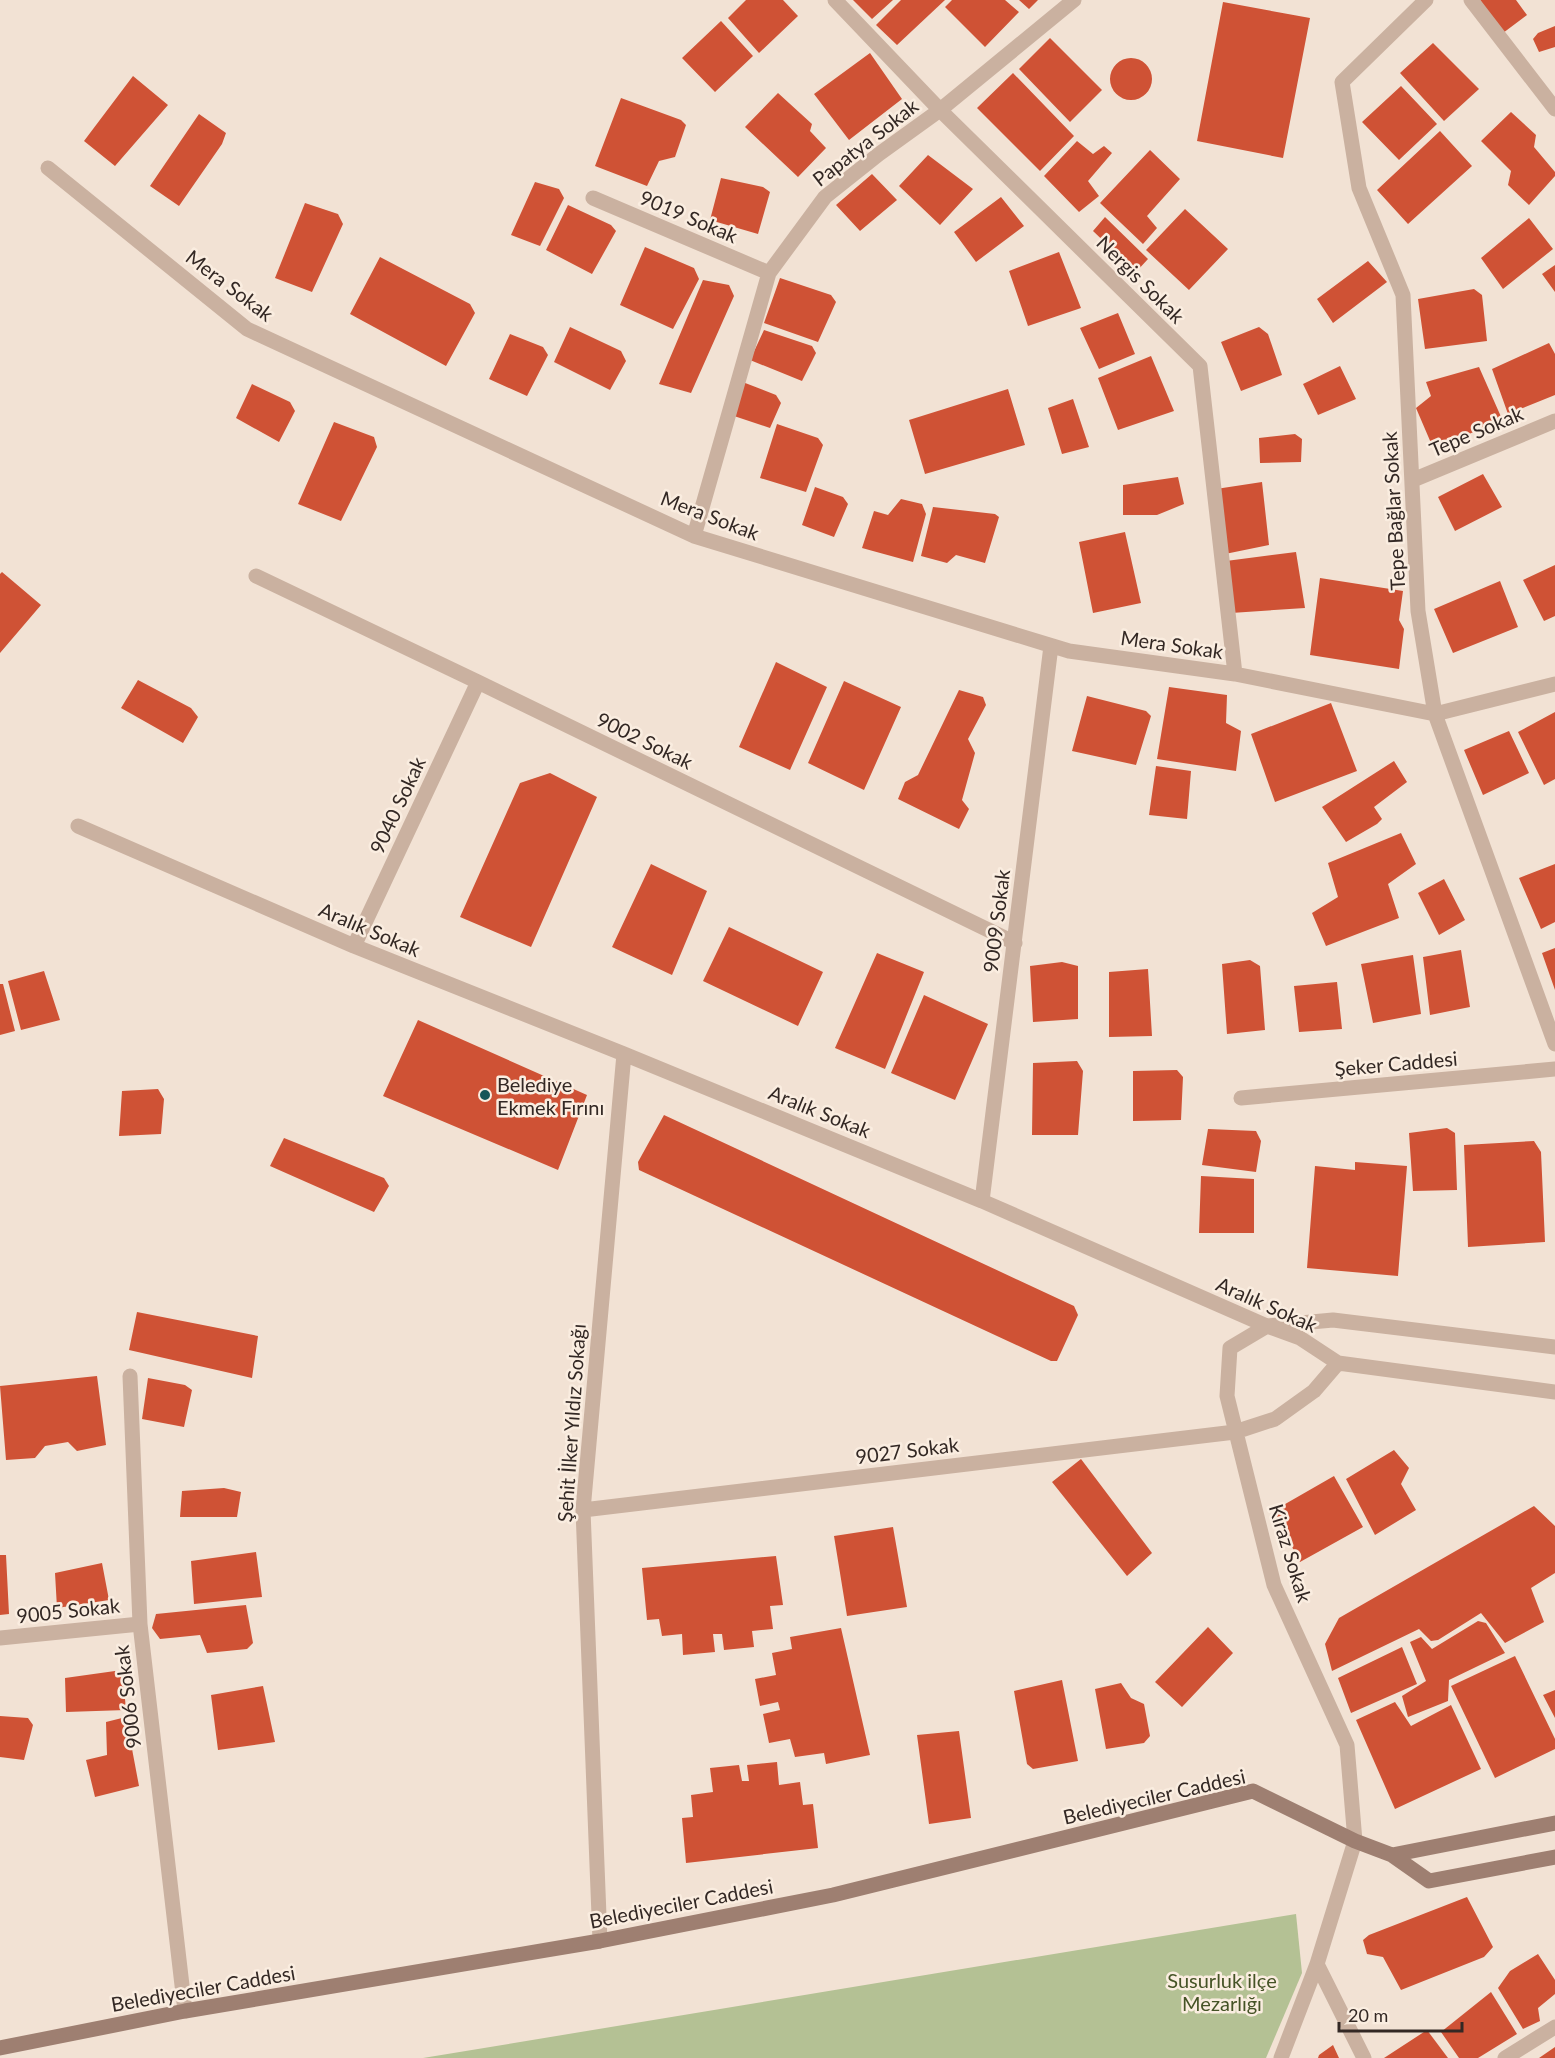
<svg xmlns="http://www.w3.org/2000/svg" width="1555" height="2058" viewBox="0 0 1555 2058" font-family="Lato,sans-serif">
  <rect width="100%" height="100%" fill="#f2e2d4"/>
  <!-- green -->
  <path fill="#b4c194" d="M1296,1914L1302,1973L1266,2058H423Z"/>
  <!-- building -->
  <path fill="#cf5235" d="M746,0H783L798,16L759,53L728,18Z
    M853,0H893L872,19Z
    M901,0H945L897,45L876,25Z
    M952,0H1005L1019,12L985,47L945,7Z
    M1019,0H1038L1029,9Z
    M1480,0H1516L1527,15L1503,33Z
    M1223,2L1310,18L1283,158L1197,141Z
    M721,21L753,56L715,92L682,58Z
    M1555,26V47L1539,52L1533,39L1538,33Z
    M1050,38L1102,90L1070,122L1019,69Z
    M1433,43L1479,89L1444,121L1400,73Z
    M870,53L902,99L849,140L814,94Z
    M1110 79a21 21 0 1 1 42 0a21 21 0 1 1-42 0Z
    M1013,73L1074,136L1040,171L977,108Z
    M133,76L168,105L115,166L84,141Z
    M1401,86L1437,124L1399,160L1362,122Z
    M778,93L812,124L810,131L826,148L798,177L745,127Z
    M621,98L681,120L686,125L675,157L659,161L647,186L595,166Z
    M1511,112L1536,135L1534,147L1555,172V176L1529,205L1508,185L1511,171L1481,141Z
    M199,114L226,133L222,144L179,206L150,186Z
    M1440,131L1472,166L1408,224L1377,190Z
    M1077,141L1093,154L1104,146L1112,153L1088,181L1099,196L1079,212L1044,176Z
    M1150,150L1180,179L1147,216L1157,228L1143,244L1100,203Z
    M928,155L973,189L940,225L899,186Z
    M872,174L897,200L860,231L836,205Z
    M721,178L763,187L770,192L758,234L710,220Z
    M535,182L559,189L564,198L540,246L511,235Z
    M1001,197L1024,226L976,262L954,232Z
    M305,203L338,214L343,224L312,292L275,278Z
    M568,205L611,225L616,231L592,274L546,250Z
    M1185,209L1228,249L1189,290L1146,250Z
    M1105,217L1148,259L1136,272L1093,231Z
    M1529,218L1553,249L1503,289L1481,258Z
    M645,247L694,268L699,279L673,329L620,305Z
    M1059,252L1081,308L1028,326L1009,271Z
    M380,257L470,304L475,313L446,366L350,314Z
    M1368,261L1387,282L1333,323L1317,299Z
    M1555,265V292L1542,274Z
    M780,278L831,295L836,302L818,342L764,323Z
    M703,280L729,285L734,296L691,393L659,384Z
    M1474,289L1482,295L1487,341L1425,349L1418,299Z
    M1118,313L1135,354L1099,369L1080,328Z
    M570,327L621,351L626,361L610,390L554,362Z
    M1259,327L1268,334L1282,375L1241,391L1221,342Z
    M764,330L812,346L816,353L802,381L750,360Z
    M510,334L543,347L548,355L527,396L489,379Z
    M1549,343L1555,354V395L1508,414L1492,369Z
    M1151,356L1174,411L1118,430L1098,378Z
    M1340,366L1356,399L1318,415L1303,384Z
    M1479,367L1502,419L1434,450L1416,408L1431,396L1426,382Z
    M740,381L776,395L781,403L770,428L728,414Z
    M252,384L290,402L295,411L279,442L236,418Z
    M1008,389L1025,445L925,474L909,420Z
    M1073,399L1089,447L1062,454L1048,408Z
    M334,422L374,437L377,447L341,521L298,504Z
    M777,424L818,438L823,445L806,492L760,478Z
    M1295,434L1302,439L1301,462L1260,463L1259,438Z
    M1483,474L1502,507L1455,531L1438,497Z
    M1178,477L1184,504L1157,515H1123V485Z
    M1262,482L1269,545L1225,554L1216,489Z
    M815,487L843,497L848,504L834,537L802,525Z
    M901,499L922,504L926,514L913,562L862,548L874,511L888,515Z
    M933,507L995,514L999,517L985,563L956,555L947,563L921,556Z
    M1125,532L1141,603L1093,613L1079,542Z
    M1296,552L1305,608L1231,613L1226,561Z
    M1555,565V616L1544,621L1523,580Z
    M2,572L41,605L0,653V574Z
    M1320,578L1403,591L1399,620L1404,629L1399,669L1310,655Z
    M1500,581L1518,627L1453,653L1434,609Z
    M776,662L827,687L790,770L739,747Z
    M138,680L191,708L198,717L183,743L121,708Z
    M844,681L901,707L864,790L808,763Z
    M1169,687L1227,695L1226,723L1241,731L1236,771L1157,759Z
    M959,690L983,697L986,705L968,739L975,753L962,800L969,809L959,829L898,799L905,782L918,775Z
    M1087,696L1146,711L1151,716L1136,765L1072,751Z
    M1331,703L1357,771L1275,802L1251,734Z
    M1555,712V779L1544,785L1518,732Z
    M1509,731L1529,773L1483,795L1464,750Z
    M1394,761L1407,782L1374,807L1382,819L1377,824L1346,842L1322,807Z
    M1156,766L1191,771L1187,819L1149,815Z
    M550,773L597,797L531,947L460,917L520,783Z
    M1401,833L1416,864L1388,884L1399,918L1326,946L1312,913L1338,897L1328,863Z
    M651,864L707,891L672,975L612,947Z
    M1555,864V922L1541,929L1519,878Z
    M1444,879L1465,920L1439,935L1418,893Z
    M729,927L823,972L798,1026L703,981Z
    M1555,948V990L1542,953Z
    M1461,950L1470,1007L1430,1015L1423,957Z
    M877,953L924,972L885,1069L835,1048Z
    M1413,955L1421,1014L1373,1023L1361,964Z
    M1250,960L1260,966L1265,1030L1227,1034L1222,964Z
    M1062,962L1078,966V1019L1033,1022L1030,966Z
    M1148,969L1152,1036L1109,1037V972Z
    M44,971L60,1020L21,1030L8,981Z
    M1337,982L1342,1029L1299,1032L1294,986Z
    M0,984H3L15,1031L0,1035Z
    M924,995L988,1024L955,1100L891,1073Z
    M418,1020L587,1095L558,1170L383,1096Z
    M1077,1061L1083,1071L1078,1135H1032L1033,1063Z
    M1177,1070L1183,1077L1181,1120L1133,1121V1071Z
    M158,1089L164,1099L161,1134L119,1136L122,1091Z
    M664,1115L1074,1306L1078,1315L1057,1361H1051L639,1170L638,1162Z
    M1447,1128L1455,1133L1457,1190L1413,1191L1409,1133Z
    M1208,1129L1256,1131L1261,1141L1256,1172L1202,1165Z
    M284,1138L384,1178L389,1186L374,1212L270,1166Z
    M1534,1141L1541,1152L1545,1242L1468,1247L1464,1145Z
    M1355,1162L1407,1166L1398,1276L1307,1268L1315,1166L1355,1170Z
    M1201,1176L1254,1179V1233H1199Z
    M137,1312L258,1336L252,1378L129,1350Z
    M97,1376L106,1445L77,1451L68,1442L45,1446L35,1458L6,1460L0,1386Z
    M148,1378L185,1385L192,1390L184,1427L142,1419Z
    M1394,1450L1409,1468L1401,1484L1416,1510L1375,1535L1346,1479Z
    M1081,1459L1152,1553L1127,1576L1052,1482Z
    M1334,1476L1363,1527L1300,1562L1273,1511Z
    M224,1488L241,1492L237,1517H180L182,1491Z
    M1534,1506L1555,1526V1573L1531,1588L1544,1622L1505,1643L1481,1613L1438,1640L1431,1641L1419,1629L1332,1671L1325,1644L1339,1618Z
    M893,1527L907,1607L847,1616L834,1536Z
    M256,1552L262,1597L194,1604L191,1561Z
    M0,1555H6L9,1614L0,1615Z
    M776,1556L783,1605L770,1606L773,1629L752,1631L754,1647L724,1650L722,1634H713L715,1652L683,1655L682,1634L662,1636L659,1619L647,1620L642,1568Z
    M102,1563L109,1600L57,1608L55,1573Z
    M246,1605L253,1643L247,1649L207,1653L200,1635L160,1639L152,1628L156,1614Z
    M1478,1621L1486,1623L1505,1653L1449,1680L1448,1701L1408,1717L1402,1696L1426,1681L1410,1642L1421,1637L1432,1649Z
    M1208,1627L1233,1653L1182,1707L1155,1682Z
    M841,1628L870,1755L826,1764L824,1753L795,1757L790,1739L769,1743L763,1714L780,1710L778,1702L760,1706L755,1679L776,1675L772,1653L792,1649L790,1637Z
    M1402,1647L1417,1684L1351,1713L1338,1678Z
    M1515,1656L1555,1739V1749L1495,1778L1451,1686Z
    M115,1671L123,1677L126,1710L66,1712L65,1678Z
    M1062,1680L1078,1761L1033,1769L1027,1764L1014,1691Z
    M1121,1683L1131,1698L1144,1704L1150,1736L1144,1743L1106,1749L1095,1689Z
    M263,1686L275,1742L218,1750L211,1695Z
    M1555,1690V1718L1543,1695Z
    M1395,1702L1411,1726L1451,1705L1481,1769L1395,1809L1356,1720Z
    M0,1716L28,1718L33,1725L24,1760L0,1757Z
    M126,1717L139,1786L95,1797L86,1760L107,1755L106,1722Z
    M959,1731L971,1818L929,1824L917,1735Z
    M777,1762L779,1785L800,1782L803,1805L813,1804L818,1848L686,1863L682,1818L693,1817L691,1795L713,1792L710,1768L739,1765L742,1781H749L747,1765Z
    M1467,1897L1493,1947L1484,1957L1401,1990L1383,1957L1367,1954L1363,1940L1369,1935Z
    M1538,1954L1555,1980V1994L1538,2008L1540,2021L1523,2029L1498,1988L1510,1971Z
    M1491,1992L1517,2034L1478,2058H1459L1441,2032Z
    M1427,2030L1448,2058H1384Z
    M1333,2045L1339,2058H1318L1319,2055Z
    M1555,2047V2058H1539Z"/>
  <g fill="none" stroke-linecap="round" stroke-linejoin="round">
    <!-- street -->
    <path stroke="#cab1a0" stroke-width="15" d="M835,0L940,110L1200,366L1235,674
      M1426,0L1342,82L1359,188L1403,295L1418,611L1435,714L1555,1044
      M1471,0L1555,109
      M48,168L247,329L694,536L1069,651L1235,674L1435,714L1555,684
      M593,198L769,273
      M1413,480L1555,421
      M694,536L769,273L825,197L879,154L940,110L1074,0
      M256,576L478,682L1015,943
      M78,826L354,946L624,1054L982,1201L1267,1326L1300,1338L1338,1363L1555,1392
      M354,946L478,682
      M1241,1098L1555,1069
      M982,1201L1051,646
      M130,1376L140,1624L185,2011
      M583,1510L1235,1432L1275,1419L1314,1391L1338,1363
      M0,1638L140,1624
      M600,1941L583,1510L624,1054
      M1317,1964L1364,2058
      M1281,2058L1317,1964L1355,1841L1347,1745L1274,1585L1227,1396L1230,1348L1267,1326L1333,1320L1555,1347
      M1505,2058L1555,2027"/>
    <!-- secondary -->
    <path stroke="#9e7f71" stroke-width="15" d="M1392,1855L1555,1823
      M0,2048L185,2011L600,1941L833,1895L1253,1791L1355,1841L1392,1855L1429,1881L1555,1857"/>
  </g>
  <!-- markers -->
  <circle fill="#175657" stroke="#faede0" stroke-width="2" cx="485" cy="1095" r="6"/>
  <g text-anchor="middle" dominant-baseline="central" stroke-width="5" stroke-linejoin="round" paint-order="stroke">
    <!-- street labels -->
    <g font-size="20" fill="#332824" stroke="#faede0">
      <text transform="translate(865 142) rotate(-38)">Papatya Sokak</text>
      <text transform="translate(689 216) rotate(23)">9019 Sokak</text>
      <text transform="translate(1141 279) rotate(45)">Nergis Sokak</text>
      <text transform="translate(230 285) rotate(37)">Mera Sokak</text>
      <text transform="translate(1476 431) rotate(-23)">Tepe Sokak</text>
      <text transform="translate(1393 511) rotate(-93)">Tepe Bağlar Sokak</text>
      <text transform="translate(710 515) rotate(21)">Mera Sokak</text>
      <text transform="translate(1172 644) rotate(8)">Mera Sokak</text>
      <text transform="translate(645 740) rotate(26)">9002 Sokak</text>
      <text transform="translate(397 805) rotate(-65)">9040 Sokak</text>
      <text transform="translate(996 921) rotate(-83)">9009 Sokak</text>
      <text transform="translate(370 929) rotate(23)">Aralık Sokak</text>
      <text transform="translate(1396 1063) rotate(-5)">Şeker Caddesi</text>
      <text transform="translate(820 1111) rotate(22)">Aralık Sokak</text>
      <text transform="translate(1267 1304) rotate(24)">Aralık Sokak</text>
      <text transform="translate(571 1423) rotate(-86)">Şehit İlker Yıldız Sokağı</text>
      <text transform="translate(907 1450) rotate(-7)">9027 Sokak</text>
      <text transform="translate(1291 1553) rotate(73)">Kiraz Sokak</text>
      <text transform="translate(68 1610) rotate(-6)">9005 Sokak</text>
      <text transform="translate(127 1697) rotate(-97)">9006 Sokak</text>
      <text transform="translate(1154 1796) rotate(-13)">Belediyeciler Caddesi</text>
      <text transform="translate(681 1903) rotate(-11)">Belediyeciler Caddesi</text>
      <text transform="translate(203 1988) rotate(-10)">Belediyeciler Caddesi</text>
    </g>
    <!-- poi labels -->
    <g font-size="20" fill="#332824" stroke="#faede0" text-anchor="start">
      <text x="497" y="1084">Belediye<tspan x="497" dy="23">Ekmek Fırını</tspan></text>
    </g>
    <!-- park labels -->
    <g font-size="20" fill="#455326" stroke="#faede0">
      <text x="1222" y="1980">Susurluk ilçe<tspan x="1222" dy="23">Mezarlığı</tspan></text>
    </g>
  </g>
  <!-- scale -->
  <path d="M1339 2022v9h123v-9" fill="none" stroke="#332824" stroke-width="3"/>
  <text x="1348" y="2022" font-size="18" fill="#332824" stroke="#faede0" stroke-width="4.5" paint-order="stroke">20 m</text>
</svg>
